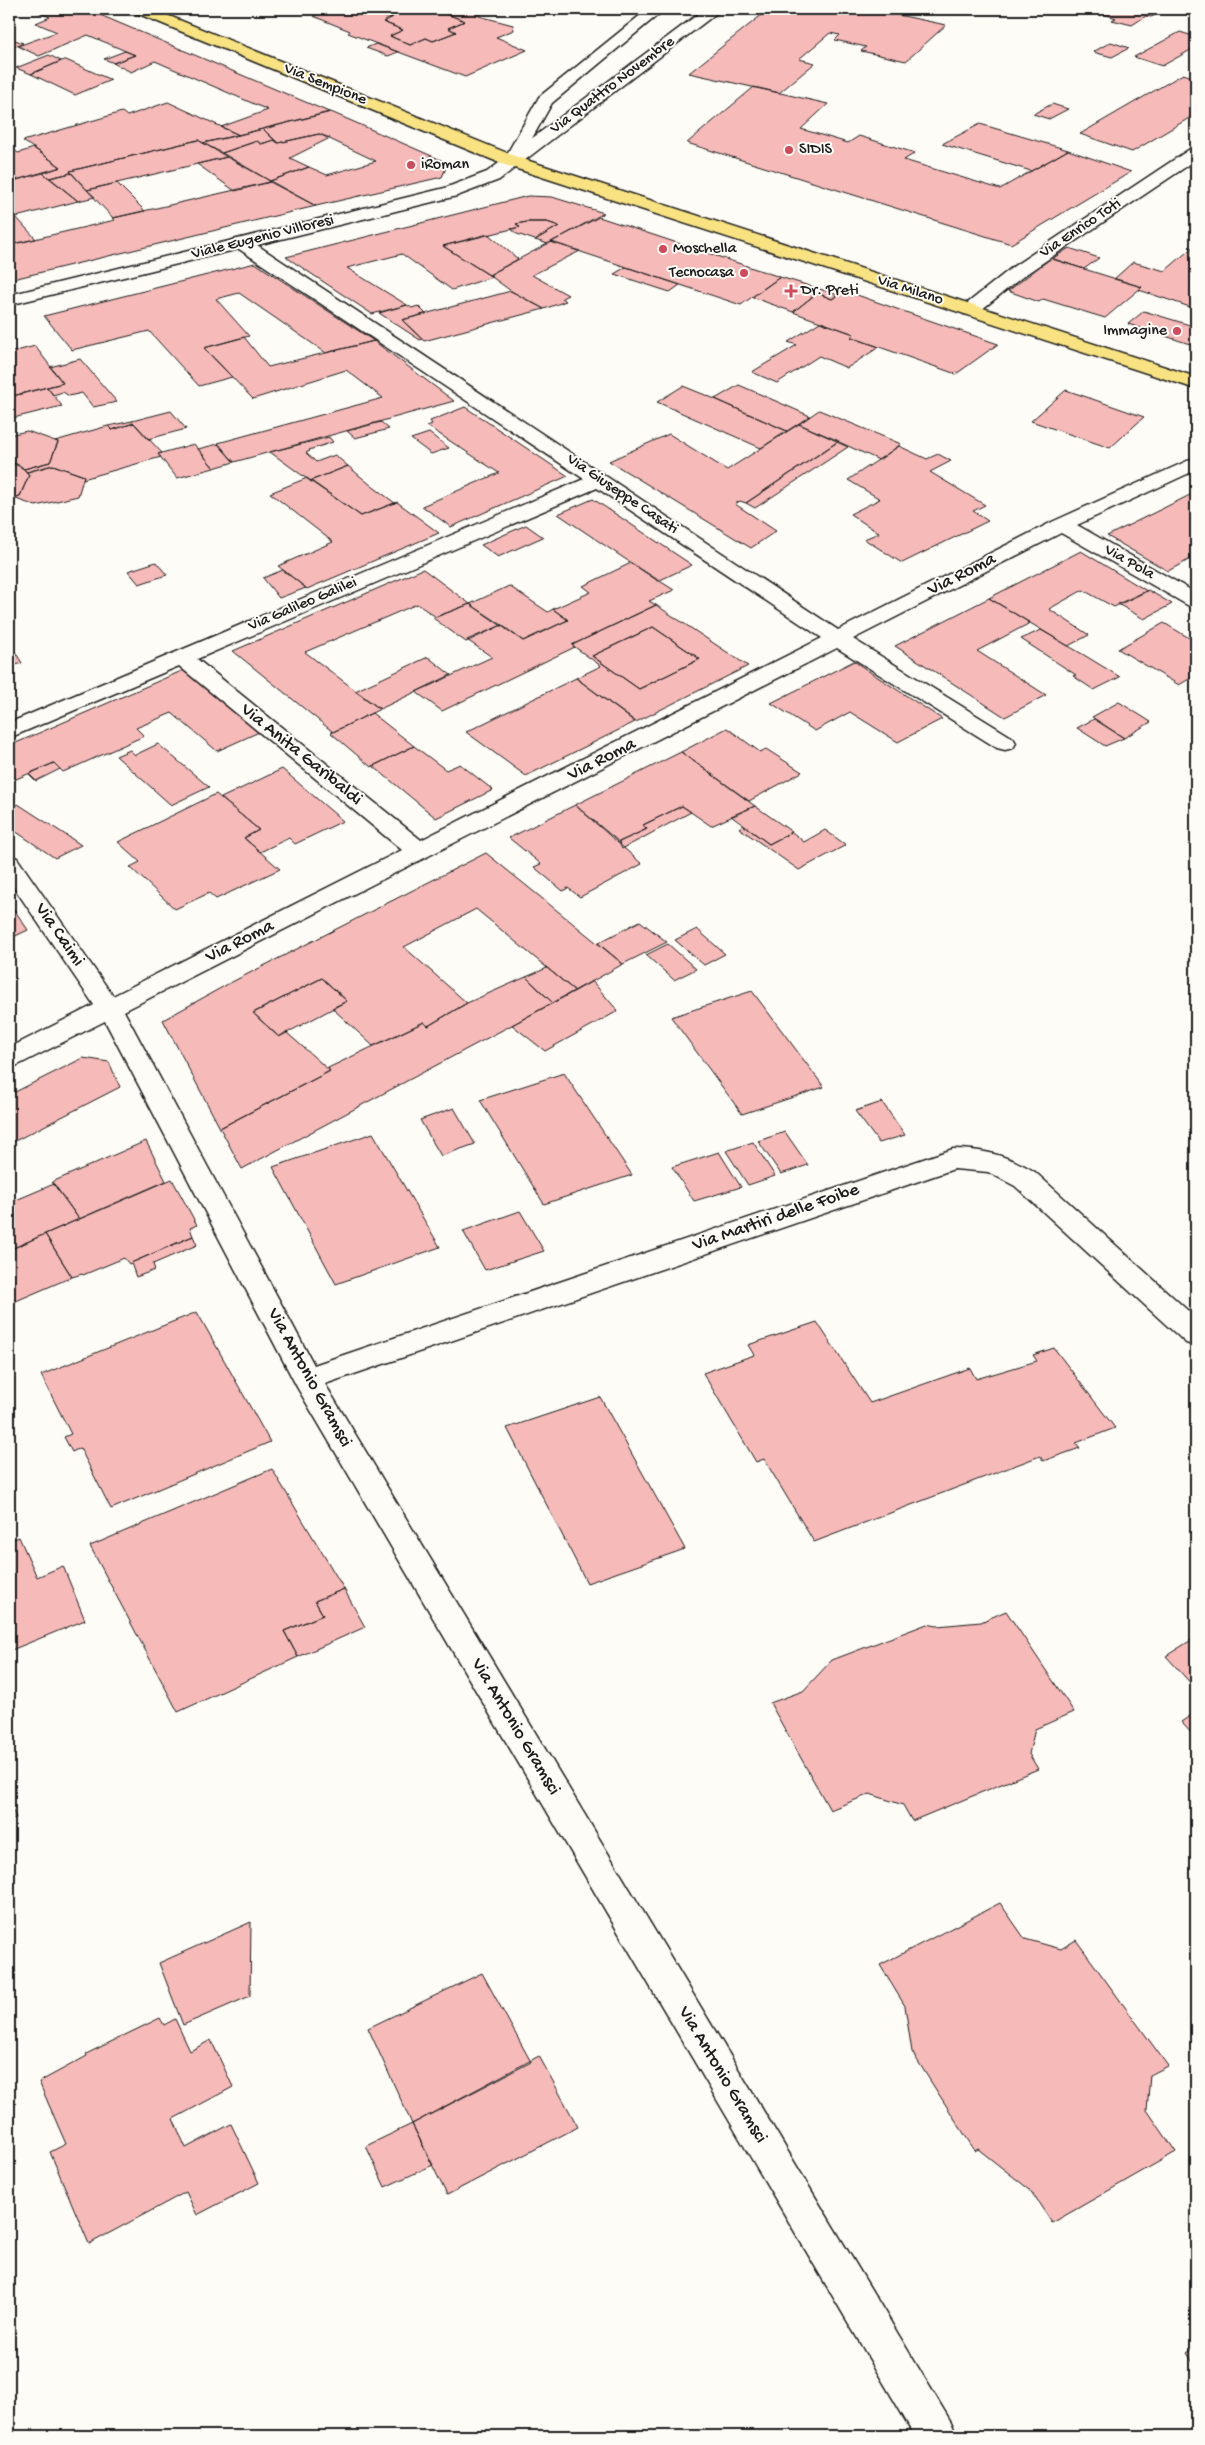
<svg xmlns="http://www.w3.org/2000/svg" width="1205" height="2445" viewBox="0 0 1205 2445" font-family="'Gochi Hand',sans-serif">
  <rect width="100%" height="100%" fill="#fdfcf7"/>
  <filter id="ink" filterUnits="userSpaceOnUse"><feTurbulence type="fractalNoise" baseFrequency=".02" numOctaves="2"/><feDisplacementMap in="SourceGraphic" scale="10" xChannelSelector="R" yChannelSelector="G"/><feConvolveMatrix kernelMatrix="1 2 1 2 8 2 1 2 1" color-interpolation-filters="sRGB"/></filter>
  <g filter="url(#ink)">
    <!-- building -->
    <path fill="#f6bab9" stroke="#1c1c1c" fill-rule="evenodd" d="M31,9H86L329,112L239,135L221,127L268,110L155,61L131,72L113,63L135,55L88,35L39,56L18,46L57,32L36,23L50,17Z
      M331,9H356L374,16L393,17L383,22L403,30L390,36L410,45L426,38L433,41L456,32L448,28L465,21L444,13L454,9H471L479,12V16L513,25L514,30L496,37L527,50L465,77L348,33L350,31L313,16Z
      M356,9H434L465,21L448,28L456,32L433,41L426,38L410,45L390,36L403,30L383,22L393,17L374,16Z
      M769,9H870L946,25L906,61L861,51L866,47L835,40L840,35L830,33L799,59L815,63L779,93L689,73Z
      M1103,9H1169L1151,17L1146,16L1132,25L1112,20L1116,18L1101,13L1104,12L1100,11Z
      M1180,32L1196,37V47L1162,66L1134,57Z
      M15,40L23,43L9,49V42Z
      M1111,42L1129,48L1112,57L1093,52Z
      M376,44L398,52L388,56L366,48Z
      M125,51L135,55L114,63L104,59Z
      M49,55L61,61L31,74L16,68Z
      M64,60H66L111,80L75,95L31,74Z
      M1183,74L1196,78V114L1132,152L1080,134Z
      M754,87L828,104L801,129L848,143L859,136L915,153L904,160L1000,189L1068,150L1131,172L1011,244L687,143Z
      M168,102L239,135L203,143L198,140L70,171L71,173L49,178L43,173L61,167L23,141L122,112L127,116Z
      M1052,104L1068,109L1049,119L1033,114Z
      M331,112L448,163L442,177L316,206L270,181L309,167L327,175L376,161L319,134L278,143L263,129Z
      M980,124L1068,150L1031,171L942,144Z
      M263,129L274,140L261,144L257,141L222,153L203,143Z
      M319,134L330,138L290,158L309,167L270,181L222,153L257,141L261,144L274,140L278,143Z
      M198,140L227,157L87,190L70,171Z
      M9,146L18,153L34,148L61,167L9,182Z
      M227,157L270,181V182L235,191L197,164Z
      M43,173L78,201L16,217L36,239L9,245V182Z
      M71,173L87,190L95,197L78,201L50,178Z
      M270,182L316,206L9,280V245L115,220L113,218Z
      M117,183L145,211L113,218L87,190Z
      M528,196L552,197L604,213L548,244L535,240L559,226L547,222H527L516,224L520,227L443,246L492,277L452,290L402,254L347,268L407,305L372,314L286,257Z
      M599,217L611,221L780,277L741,305L551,242Z
      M527,222H547L559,226L535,240L517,234L511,229L520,227L516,224Z
      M488,234L518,259L489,275L443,246Z
      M551,242L580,251L532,275L568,295L562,298L566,301L544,309L511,291L489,275Z
      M1194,246L1196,247V309L1139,290L1142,287L1114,279L1133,262L1165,271Z
      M1069,248L1099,258L1084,269L1052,259Z
      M1051,258L1084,269L1142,287L1105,318L1043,299L1039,302L1008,291Z
      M255,263L374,341L326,353L239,293L216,299L249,336L204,348L232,377L199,386L149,331L72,350L44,316Z
      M626,267L680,285L670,292L614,274Z
      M780,277L823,290L838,295L832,299L817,293L793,312L752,297Z
      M843,290L894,308L998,344L956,374L851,337L854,334L793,312L817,293L832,299Z
      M511,291L544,309L424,341L402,320Z
      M407,305L412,308L418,306L426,314L402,320L422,339L420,340L379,313Z
      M1144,311L1196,327V346L1128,324Z
      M820,322L854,334L851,337L879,347L847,368L819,356L777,383L752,372L797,345L788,342Z
      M244,337L268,367L374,341L454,401L234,462L218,443L383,398L346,370L253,399L204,348Z
      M35,346L63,383L9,397V353Z
      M80,359L117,402L93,407L82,393L69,396L63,392L53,395L47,387L63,383L50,367Z
      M739,385L810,416L787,431L715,399Z
      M683,386L715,399L787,431L761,448L657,402Z
      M47,387L62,406L9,419V397Z
      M1066,390L1101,402L1144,417L1110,448L1031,421Z
      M465,407L568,476L451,527L422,506L499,473L427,426L432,424L430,421Z
      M819,410L901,444L879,460L799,424Z
      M171,411L186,429L148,439L132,421Z
      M132,421L134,423L112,430L108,426Z
      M381,422L389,429L355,438L347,431Z
      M134,423L162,453L158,454L161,457L83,479L84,476L53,465L27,472L24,469L50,462L58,442L55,441L108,426L112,430Z
      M799,424L839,441L746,503L740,501L735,504L776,531L751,548L609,461L669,434L727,470Z
      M27,431L58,442L50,462L24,469L9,461V435Z
      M429,433L449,448L431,454L411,439Z
      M329,437L333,442L309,450L310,451L306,453L316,462L335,455L348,466L310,481L270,452Z
      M837,442L848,447L755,508L746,503Z
      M194,444L214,468L177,478L158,454Z
      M218,444L234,462L214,468L198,449Z
      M899,446L927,459L938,454L951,461L930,472L985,505L973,511L988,521L902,563L864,539L879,533L850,514L880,499L848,480Z
      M9,461L21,466L29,475L20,496L9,499Z
      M53,465L84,476L78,496L36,506L13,498L20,496L29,475L27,472Z
      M348,466L372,486L395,503L361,516L310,481Z
      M307,478L361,516L397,502L439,533L307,589L278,566L333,542L270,493Z
      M1196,492V556L1168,571L1107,536Z
      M593,499L692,565L658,581L558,514Z
      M526,525L543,537L498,557L481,545Z
      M1081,551L1147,591L1114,607L1083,590L1049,609L1089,635L1068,646L989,598Z
      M156,562L167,575L139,584L128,571Z
      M631,563L674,590L649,601L656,605L572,645L575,647L442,711L416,692L492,657L467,640L502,625L523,641L568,620L553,609L591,592L583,586Z
      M423,569L470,604L436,617L417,604L305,652L380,709L333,732L233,651Z
      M283,570L306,588L279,598L263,578Z
      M509,586L548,612L553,609L568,620L523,641L470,604Z
      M1148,590L1172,604L1144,619L1118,604Z
      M989,598L1030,623L977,651L1046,695L1005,717L895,646Z
      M470,604L502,625L466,642L433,618Z
      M656,605L748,666L636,722L576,678L601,666L572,645ZM653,627L700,659L639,689L592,656Z
      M1164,623L1196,642V675L1179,685L1118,649Z
      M653,627L700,659L639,689L592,656Z
      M1041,630L1084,655L1120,677L1094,690L1073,676L1076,675L1021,639Z
      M9,642L22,663L9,667Z
      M428,657L451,675L380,709L355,691Z
      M854,661L873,674L942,719L898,742L850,712L815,731L771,703Z
      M193,666L268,728L217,751L172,713L136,728L144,736L77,766L63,772L54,763L9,782V746Z
      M576,678L635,722L526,776L466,732Z
      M1119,702L1151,722L1124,738L1092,717Z
      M372,713L414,746L371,767L331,733Z
      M1094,719L1124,738L1105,746L1077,728Z
      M727,728L760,752L766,749L802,772L749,801L681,752Z
      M158,744L209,787L171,805L116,756L130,750L135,755Z
      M414,746L446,770L460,764L493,790L436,818L373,766Z
      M681,752L755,806L711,826L682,806L643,825L647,829L619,842L575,805Z
      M54,763L60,769L36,781L29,774Z
      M282,769L343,821L295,844L289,838L260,852L244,838L259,830L221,798Z
      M216,794L259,830L244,838L280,869L216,899L209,893L175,909L130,867L140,862L118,842Z
      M18,804L75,841L81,845L55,858L9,827V810Z
      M575,805L642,864L580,897L568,888L563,891L534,867L541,864L509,838Z
      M682,806L691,812L622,849L619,842L647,829L643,825Z
      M755,806L792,832L769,844L731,816Z
      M743,825L769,844L792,832L804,842L825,830L846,845L799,870L739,828Z
      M486,853L623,964L575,991L476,909L404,947L467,1003L428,1026L424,1022L373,1046L332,1008L347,1001L322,978L253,1013L279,1037L286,1032L330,1071L220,1128L163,1020L228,984Z
      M9,902L28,930L9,939Z
      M640,921L667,942L623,964L598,943Z
      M697,929L725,954L704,965L675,940Z
      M668,944L696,969L674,980L646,955Z
      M547,968L575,991L553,1003L526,977Z
      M526,977L553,1003L242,1169L220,1128L330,1071L328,1068L424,1022L428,1026L467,1003Z
      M322,978L347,1001L279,1037L253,1013Z
      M592,981L618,1011L545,1051L512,1025Z
      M752,991L824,1087L742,1114L671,1017Z
      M83,1058L109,1062L120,1087L9,1144V1095Z
      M564,1073L632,1175L544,1204L480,1100Z
      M882,1102L905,1135L879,1143L855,1111Z
      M454,1108L475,1144L441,1156L420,1120Z
      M785,1132L808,1165L781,1174L758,1141Z
      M373,1133L440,1247L336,1284L273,1167Z
      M146,1141L166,1181L79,1219L52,1182Z
      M753,1142L775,1176L748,1185L726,1151Z
      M719,1152L741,1187L694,1201L672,1167Z
      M172,1179L197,1225L190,1228L193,1236L131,1263L129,1264L124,1258L83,1275L82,1274L72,1277L45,1234Z
      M54,1184L79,1219L9,1250V1203Z
      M520,1211L544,1251L485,1270L463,1231Z
      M45,1234L72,1277L9,1304V1250Z
      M193,1236L197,1245L153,1264L155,1270L136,1277L131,1263Z
      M197,1312L270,1442L111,1509L80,1448L72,1452L64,1437L71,1434L41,1375Z
      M817,1322L870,1403L970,1368L976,1379L1037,1361L1033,1355L1054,1348L1115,1428L1076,1443L1080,1448L1043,1461L1040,1456L814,1542L764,1459L756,1462L703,1373L754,1355L748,1345Z
      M600,1397L685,1549L587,1583L507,1428Z
      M272,1469L344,1589L315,1601L323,1615L284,1631L298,1657L178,1712L90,1546Z
      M19,1537L37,1577L63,1566L85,1620L9,1651V1541Z
      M344,1589L365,1627L298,1657L284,1631L323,1615L315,1601Z
      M1006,1611L1074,1712L1035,1729L1029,1754L1038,1769L912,1821L903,1805L870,1794L830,1810L770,1703L803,1691L832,1660L927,1624L937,1626L981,1622Z
      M1196,1637V1712L1194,1687L1166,1656Z
      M1196,1712V1738L1181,1722Z
      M9,1801L16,1818L9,1821Z
      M1000,1903L1025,1939L1061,1949L1076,1940L1168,2066L1150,2075L1147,2110L1176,2152L1052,2223L1030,2190L978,2149L975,2151L912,2052L905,2006L880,1965Z
      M251,1922L250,1996L183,2025L159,1963Z
      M482,1973L531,2062L412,2124L368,2028Z
      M160,2018L164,2025L175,2019L190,2051L211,2040L233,2087L173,2119L186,2148L231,2124L259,2183L197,2215L186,2192L89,2244L50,2152L66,2144L39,2082L87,2056L86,2054Z
      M539,2056L578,2127L447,2195L412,2124Z
      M412,2124L433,2165L385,2187L366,2146Z
      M1196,2347V2367L1187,2353Z"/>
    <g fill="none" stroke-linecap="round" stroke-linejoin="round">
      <defs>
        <path id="minor" d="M705,9H722L499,180L457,196L257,245L838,630L1054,521L1196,457V470L1077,525L1196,593V608L1189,606L1061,533L853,639L1013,738L1016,743L1013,748L1005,750L997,748L837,648L124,1011L314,1365L953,1149C983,1149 1010,1156 1035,1172L1196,1318V1346L1186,1343L1015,1186L988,1172L954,1169L325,1384L951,2422L957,2436H915L297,1387L105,1021L18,1065L9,1068V1048L94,1005L9,880V855L17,858L113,996L402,850L179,666L9,738V723L584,479L239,249L9,305V295L445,188L487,172ZM597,488L822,638L421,840L197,659Z
          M1196,148V160L1026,274L976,314H964L961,310L964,306L1014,266L1190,149Z"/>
        <path id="tertiary" d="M648,9H665L552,103L517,165H505L503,161L539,97Z"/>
        <path id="primary" d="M131,9H152L517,157L1196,377V389L505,165L134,12Z"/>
      </defs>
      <!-- minor casing -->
      <use href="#minor" stroke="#1c1c1c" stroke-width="3"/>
      <!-- tertiary casing -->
      <use href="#tertiary" stroke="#1c1c1c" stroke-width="3"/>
      <!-- primary casing -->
      <use href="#primary" stroke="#1c1c1c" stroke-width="3"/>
      <!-- minor -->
      <use href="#minor" fill="#fdfcf7" fill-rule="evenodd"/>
      <!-- tertiary -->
      <use href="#tertiary" fill="#fdfcf7" fill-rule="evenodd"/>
      <!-- primary -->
      <use href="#primary" fill="#f8e281" fill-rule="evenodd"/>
    </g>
  </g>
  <!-- markers -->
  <g fill="#d1495b" stroke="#fdfcf7" stroke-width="2">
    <circle cx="789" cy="150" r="5"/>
    <circle cx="411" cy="165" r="5"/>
    <circle cx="663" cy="249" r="5"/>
    <circle cx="744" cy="273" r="5"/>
    <path d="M788.5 283.5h5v5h5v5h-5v5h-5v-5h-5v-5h5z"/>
    <circle cx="1177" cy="331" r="5"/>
  </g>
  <g text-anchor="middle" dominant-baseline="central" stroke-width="4" stroke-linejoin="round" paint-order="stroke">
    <!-- far-street labels -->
    <g font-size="16" fill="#1c1c1c" stroke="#fdfcf7">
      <text transform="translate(325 85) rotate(22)">Via Sempione</text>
      <text transform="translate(613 86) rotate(-37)">Via Quattro Novembre</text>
      <text transform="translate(1081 229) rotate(-34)">Via Enrico Toti</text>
      <text transform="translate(263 238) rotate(-14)">Viale Eugenio Villoresi</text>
      <text transform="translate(910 291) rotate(18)">Via Milano</text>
      <text transform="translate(622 495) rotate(34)">Via Giuseppe Casati</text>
      <text transform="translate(1129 563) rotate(30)">Via Pola</text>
      <text transform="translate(303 605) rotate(-23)">Via Galileo Galilei</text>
    </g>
    <!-- far-poi labels -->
    <g font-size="16" fill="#1c1c1c" stroke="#fdfcf7" text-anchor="start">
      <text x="799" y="150">SIDIS</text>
      <text x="421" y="165">iRoman</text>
      <text x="673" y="249">Moschella</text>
      <text x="734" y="273" text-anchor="end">Tecnocasa</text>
      <text x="801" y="291">Dr. Preti</text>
      <text x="1167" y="331" text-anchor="end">Immagine</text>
    </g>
    <!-- street labels -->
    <g font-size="19" fill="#1c1c1c" stroke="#fdfcf7">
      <text transform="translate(962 575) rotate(-27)">Via Roma</text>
      <text transform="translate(301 755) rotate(39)">Via Anita Garibaldi</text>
      <text transform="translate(602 760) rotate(-27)">Via Roma</text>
      <text transform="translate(59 935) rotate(55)">Via Caimi</text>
      <text transform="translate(240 942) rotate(-27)">Via Roma</text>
      <text transform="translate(776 1218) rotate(-19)">Via Martiri delle Foibe</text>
      <text transform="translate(309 1378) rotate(61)">Via Antonio Gramsci</text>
      <text transform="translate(515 1727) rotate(59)">Via Antonio Gramsci</text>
      <text transform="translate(722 2075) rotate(59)">Via Antonio Gramsci</text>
    </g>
  </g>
  <!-- margin -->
  <rect width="1205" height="2445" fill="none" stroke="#fdfcf7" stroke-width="30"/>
  <rect x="15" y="15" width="1175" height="2415" fill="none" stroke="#1c1c1c" stroke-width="2" filter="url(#ink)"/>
</svg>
